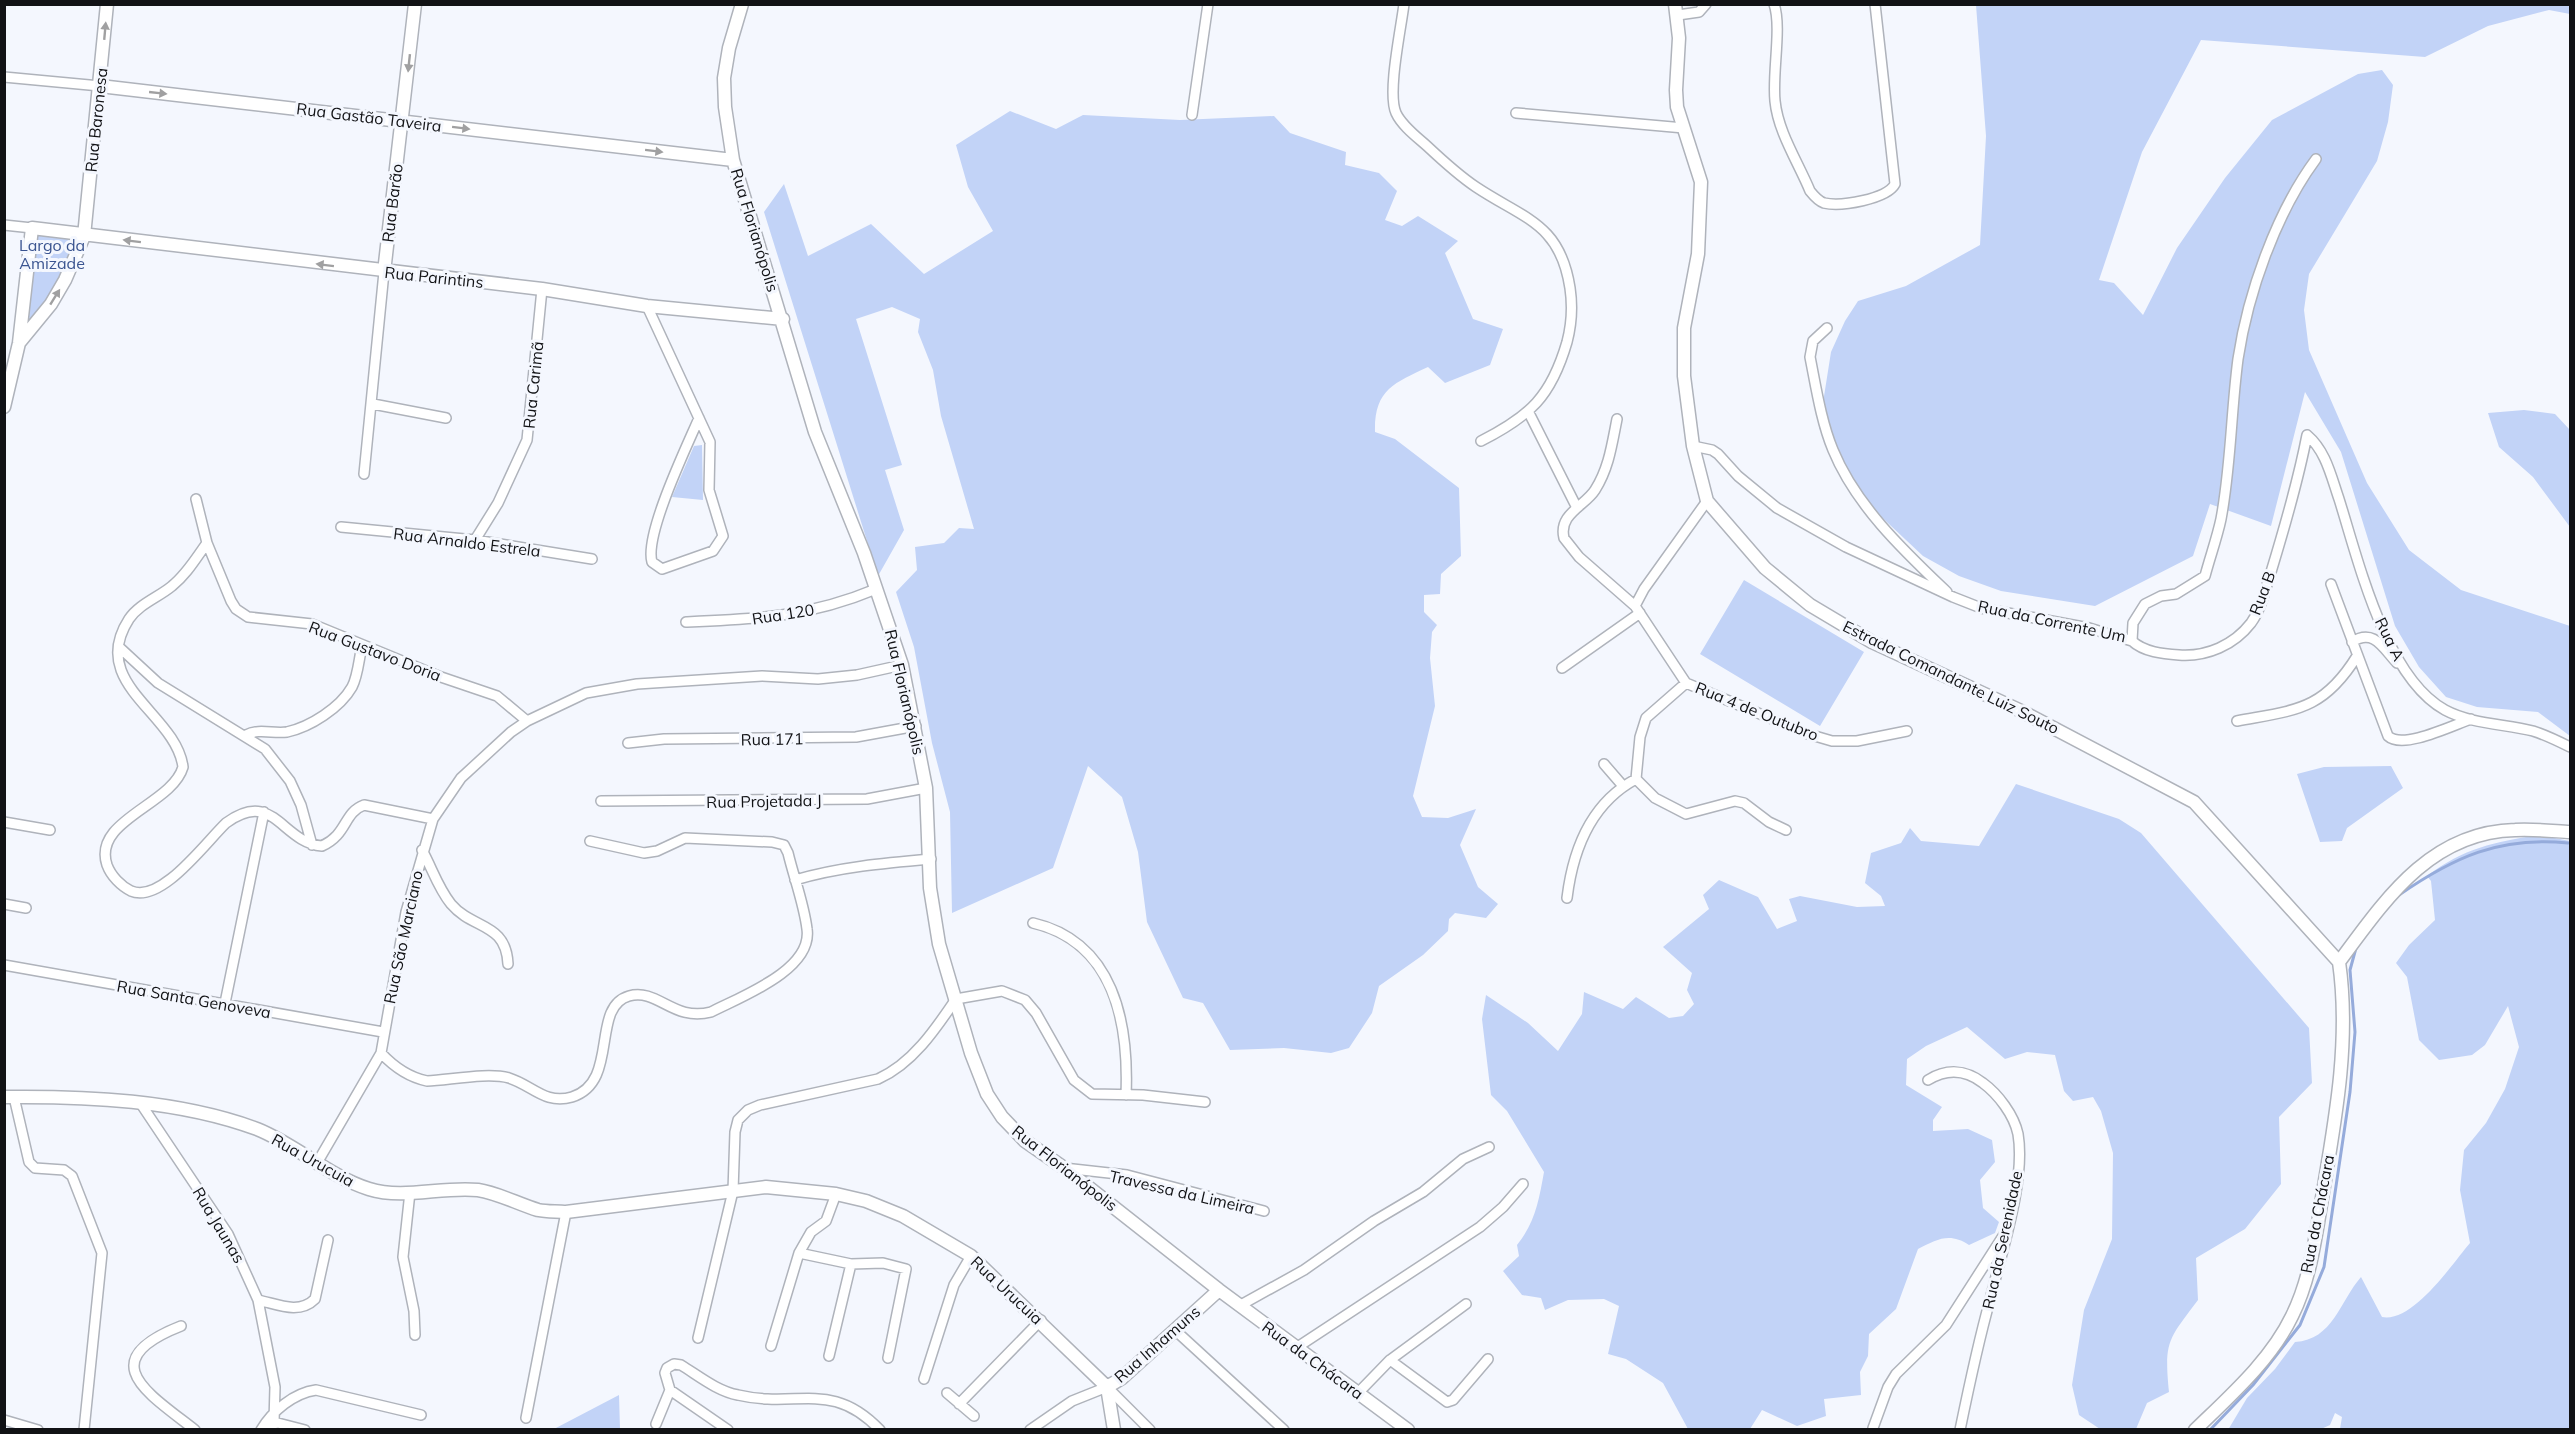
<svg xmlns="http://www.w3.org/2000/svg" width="2575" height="1434" viewBox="0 0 2575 1434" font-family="Mulish,sans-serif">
  <rect width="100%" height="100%" fill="#f4f7fe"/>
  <!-- green -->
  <path fill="#c2d3f7" d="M1976,5H2570V14L2549,10L2488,26L2425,57L2201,40L2142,152L2099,280L2114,283L2143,315L2177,248L2225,178L2272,120L2358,74L2382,70L2393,85L2388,122L2377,161L2309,274L2304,310L2309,350L2367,483L2409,550L2461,590L2570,626V736L2538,712L2477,707L2446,697L2419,667L2395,626L2341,452L2305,392L2271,526L2210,504L2193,556L2095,606L2001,591L1959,576L1923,556L1857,494L1819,428L1831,352L1845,321L1858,301L1906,286L1980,245L1986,136Z
    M1010,111L1056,129L1083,115L1180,120L1274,116L1290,133L1346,152L1345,165L1379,173L1397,191L1385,220L1402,226L1418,216L1458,241L1445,253L1473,319L1503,329L1490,365L1445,383L1428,367C1394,383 1374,390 1375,432L1395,439L1459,488L1461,556L1441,574L1440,594L1424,595V612L1437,625L1432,632L1430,658L1435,706L1413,796L1422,817L1448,818L1476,809L1460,845L1478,887L1498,904L1486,918L1455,913L1449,919L1448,931L1423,955L1379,986L1372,1013L1349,1048L1331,1053L1284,1048L1230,1050L1203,1003L1183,998L1147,922L1138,852L1122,797L1088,766L1053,868L952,913L950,812L932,743L914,647L896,592L917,570L915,547L944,543L959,528L974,529L941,416L933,370L918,332L920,319L892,307L856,319L902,465L885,470L904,530L878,576L764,212L784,184L808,256L871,224L924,274L993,231L968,187L956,145Z
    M32,228L84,236L65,280L19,343Z
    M2524,410L2555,414L2570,430V527L2533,477L2499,447L2488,413Z
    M702,445L703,500L672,497L694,446Z
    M1744,580L1864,652L1820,726L1700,654Z
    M2391,766L2403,788L2347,828L2342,841L2320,842L2297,774L2324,767Z
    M2016,784L2119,819L2141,833L2309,1028L2312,1083L2279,1117L2281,1184L2245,1229L2196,1258L2198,1300C2168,1340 2164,1341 2169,1392L2147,1403L2136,1429H2100L2079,1415L2072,1385L2084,1310L2112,1239L2113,1153L2101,1111L2093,1097L2073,1101L2064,1091L2055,1055L2027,1052L2005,1059L1967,1027L1926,1046L1907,1059L1906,1085L1942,1107L1933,1120V1131L1968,1129L1992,1140L1995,1162L1980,1180L1983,1208L1999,1222L1995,1233L1969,1245C1950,1232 1937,1239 1918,1249L1896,1309L1869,1334L1868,1356L1860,1372L1861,1395L1824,1399L1826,1416L1797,1426L1762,1410L1750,1429H1688L1663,1383L1626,1359L1608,1354L1619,1306L1604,1299L1568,1300L1545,1310L1541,1298L1522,1295L1503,1271L1519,1256L1517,1245C1535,1223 1539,1200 1544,1172L1507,1111L1491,1095L1482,1019L1486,995L1528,1023L1558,1051L1582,1014L1584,992L1623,1009L1636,997L1669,1018L1683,1016L1694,1004L1687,990L1692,973L1663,947L1709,909L1703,895L1719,880L1758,897L1777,929L1797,921L1789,899L1800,896L1857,907L1885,906L1881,896L1865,883L1871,853L1901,843L1910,828L1921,841L1979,846Z
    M2539,835L2570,841V1429H2340L2342,1417L2335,1413L2330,1425L2321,1429L2228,1430L2247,1398L2275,1369L2295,1342C2333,1340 2340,1301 2361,1277L2382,1317C2413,1323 2452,1264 2470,1243L2460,1190L2464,1150L2486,1123L2505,1089L2519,1047L2508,1006L2485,1045L2472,1055L2439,1060L2419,1040L2407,977L2396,963L2409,945L2435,920L2431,881L2427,876C2464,848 2494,842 2539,835Z
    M619,1395L620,1429H554Z"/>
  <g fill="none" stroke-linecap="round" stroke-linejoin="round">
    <!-- stream -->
    <path stroke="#95abdb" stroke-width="3" d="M2399,895C2454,857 2500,836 2568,843
      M2210,1430L2253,1385L2300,1325L2324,1267L2350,1092L2355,1032L2350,970L2356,948"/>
    <defs>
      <path id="street" d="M1404,4C1401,29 1387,93 1396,113C1402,126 1417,137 1427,146C1443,161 1458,175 1476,187C1524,219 1560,223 1570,288C1573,308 1572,323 1567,342C1551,397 1530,416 1481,441
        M1774,4C1782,27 1772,73 1775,101C1778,132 1798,162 1810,191C1814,196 1818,201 1824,203C1841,207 1887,199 1895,184L1875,4
        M1678,15L1699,12L1706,4
        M4,77L100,86
        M1516,113L1684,128
        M1192,115L1208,4
        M4,225L32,228
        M647,306L710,442L709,490L723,536L713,551L662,569L652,562C644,535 687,446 699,418
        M1827,328L1813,341L1810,357C1816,387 1821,421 1833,450C1856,506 1904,551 1947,592
        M373,404L446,418
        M1529,413L1576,506
        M1617,419C1612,444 1609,468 1595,490C1585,506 1558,514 1564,538L1579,557L1635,606L1686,683L1808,734L1832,741H1857L1907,731
        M1693,446L1712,450L1718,454L1738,476L1777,508L1846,547L1953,597L1981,608L2089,628L2132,641L2133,623L2145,604L2161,596L2176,594L2205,576C2210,557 2217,538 2221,519C2231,466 2231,412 2238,359C2248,293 2276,213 2316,159
        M364,474L384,272
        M196,499L207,543
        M341,527L475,540L592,559
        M475,540L498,503L527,440L542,289
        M2331,584L2388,736C2403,750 2453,725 2471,719
        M1635,606L1644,589L1707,501
        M686,622C758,619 809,617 876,589
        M2132,641C2144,652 2163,654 2179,655C2207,657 2234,645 2251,623C2262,608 2265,589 2271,572C2285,526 2298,482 2307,435C2326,451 2331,476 2339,499C2358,559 2385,677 2445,710C2471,724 2505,724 2533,731C2546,735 2558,741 2570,747
        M2352,642C2374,628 2383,648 2397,663
        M119,647L158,683L265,749L290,781L301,805L312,845
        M1562,668L1640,613
        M2237,721C2295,710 2323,711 2357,656
        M246,735C259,728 273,734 287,732C310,727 340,708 352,687C358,676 359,658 362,646
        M628,743L664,739L856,737L916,726
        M1604,764L1623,786
        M1636,779L1655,798L1686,814L1735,801L1744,803L1769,822L1786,830
        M601,801L867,799L926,788
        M433,819L364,805C343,813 348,834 322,846C281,842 274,788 226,823C205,843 161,904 131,891C121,886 111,876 107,865C92,820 172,805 183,767C176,713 87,684 129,619C139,604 159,597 172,586C187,574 196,558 207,543L231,601L236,609L248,617L312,624L441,677L497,696L527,721
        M4,822L50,830
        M422,850C432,868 438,888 451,904C473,930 506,922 508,964
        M795,880C839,867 885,863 931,859
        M1567,898C1573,849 1591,803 1636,779L1640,737L1646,718L1686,683
        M4,904L26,908
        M1033,923C1114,942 1129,1023 1126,1095
        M4,965L383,1032
        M225,1003L264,812
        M381,1053C394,1067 408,1077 427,1081C450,1080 488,1072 509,1078C532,1085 545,1105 572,1097C620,1082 590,1007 629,996C658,988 673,1022 711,1012C740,997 813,970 807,929C804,904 794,878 788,853L784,845L772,842L685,838L657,851L644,853L590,841
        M1928,1080C1946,1069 1965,1069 1983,1083C1998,1094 2014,1115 2018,1134C2026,1181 2001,1254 1990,1300C1978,1343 1969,1386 1960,1430
        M14,1097L29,1162L35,1168L64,1170L72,1176L102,1253L84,1430
        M141,1104L228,1234L258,1300L275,1387L274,1422L271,1430
        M317,1163L381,1053L406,912L433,819L461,778L511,732L527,721L586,693L637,684L762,676L818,679L857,675L902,665
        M1064,1168L1127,1175L1264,1211
        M410,1192L403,1257L414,1311L415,1335
        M799,1253L851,1264L883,1263L906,1269L888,1358
        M258,1300C277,1304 299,1315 315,1299L328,1240
        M1239,1306L1304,1270L1374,1221L1423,1192L1463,1159L1489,1147
        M181,1326C92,1361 148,1393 195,1430
        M1176,1331L1284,1430
        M698,1338L733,1191L735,1132L738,1120L748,1110L760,1105L878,1079C912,1064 935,1030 956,999L1002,991L1025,1000L1036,1013L1074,1080L1092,1094L1143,1095L1205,1102
        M771,1346L799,1253L811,1232L826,1221L836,1194
        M1296,1348L1480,1227L1503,1207L1523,1184
        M829,1356L851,1264
        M1390,1360L1447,1402L1453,1400L1488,1359
        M924,1379L954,1285L971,1256
        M947,1393L974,1416
        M1358,1393L1390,1360L1466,1304
        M959,1404L1041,1320
        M526,1418L566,1212
        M4,1420L38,1430
        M274,1422L305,1430
        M656,1424L670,1390
        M1873,1428L1888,1387L1896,1374L1946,1325L2005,1233
        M261,1430C272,1411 294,1393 316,1390L421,1415
        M728,1430L670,1390L665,1373L667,1368L674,1364L681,1365C699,1376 717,1391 738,1395C798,1409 831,1379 880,1430
        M1030,1430L1072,1401L1107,1387L1150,1430"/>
      <path id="secondary" d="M742,4L729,48L724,78L725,107L733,160L815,432L864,553L902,665L926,788L930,888L939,944L971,1053L987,1094L1002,1117L1025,1141L1064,1168L1219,1290L1408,1430
        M1675,4L1679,38L1676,90L1677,107L1701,182L1698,254L1684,328V376L1693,446L1707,501L1765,568L1810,605L1872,642L2021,711L2194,802L2339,962
        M100,86L733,160
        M384,272L415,4
        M19,343L51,304L65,280L84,236L107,4
        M4,407L19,343L32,228L542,289L647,306L783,319
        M2339,962C2385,900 2430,832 2515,830C2534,829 2552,831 2570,832
        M4,1097C86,1096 179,1100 257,1129C297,1145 328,1176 369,1189C404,1200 442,1186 478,1190C498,1193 518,1204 538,1210C547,1212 557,1211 566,1212L766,1187L836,1194L866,1201L903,1216L971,1256L1107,1387
        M1107,1387L1122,1378L1219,1290
        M1107,1387L1114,1430
        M2195,1430C2230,1396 2271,1360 2292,1316C2311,1278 2316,1234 2323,1192C2336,1116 2350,1039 2339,962"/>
    </defs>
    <!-- street casing -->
    <use href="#street" stroke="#afb3bb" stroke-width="12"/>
    <!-- secondary casing -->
    <use href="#secondary" stroke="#afb3bb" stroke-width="15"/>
    <!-- street -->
    <use href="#street" stroke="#fff" stroke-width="9"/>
    <!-- secondary -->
    <use href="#secondary" stroke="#fff" stroke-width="12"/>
  </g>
  <!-- one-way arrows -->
  <defs><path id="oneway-solid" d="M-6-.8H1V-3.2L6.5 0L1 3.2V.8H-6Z" transform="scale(1.5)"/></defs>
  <g fill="#a0a0a1">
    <use href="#oneway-solid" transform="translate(105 31) rotate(-85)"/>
    <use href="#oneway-solid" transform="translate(409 63) rotate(96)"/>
    <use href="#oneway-solid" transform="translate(158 93) rotate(6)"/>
    <use href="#oneway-solid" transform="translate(461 128) rotate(7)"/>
    <use href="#oneway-solid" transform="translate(654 151) rotate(7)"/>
    <use href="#oneway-solid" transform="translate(132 241) rotate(-173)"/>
    <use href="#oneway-solid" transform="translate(325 265) rotate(-173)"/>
    <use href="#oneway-solid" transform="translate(55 297) rotate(-58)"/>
  </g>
  <g text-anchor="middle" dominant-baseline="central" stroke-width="6" stroke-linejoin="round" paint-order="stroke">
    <!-- street labels -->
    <g font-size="16" fill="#111215" stroke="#f4f7fe">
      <text transform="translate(369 117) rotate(7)">Rua Gastão Taveira</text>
      <text transform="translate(96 120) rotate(-84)">Rua Baronesa</text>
      <text transform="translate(392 203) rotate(-83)">Rua Barão</text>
      <text transform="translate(755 230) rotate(73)">Rua Florianópolis</text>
      <text transform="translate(434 277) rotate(6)">Rua Parintins</text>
      <text transform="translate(533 385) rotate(-84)">Rua Carimã</text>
      <text transform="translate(467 542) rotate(7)">Rua Arnaldo Estrela</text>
      <text transform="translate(2262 593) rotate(-69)">Rua B</text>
      <text transform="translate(783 614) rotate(-9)">Rua 120</text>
      <text transform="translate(2052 621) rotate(12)">Rua da Corrente Um</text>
      <text transform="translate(2390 639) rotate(64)">Rua A</text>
      <text transform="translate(375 651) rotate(21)">Rua Gustavo Doria</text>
      <text transform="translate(1951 677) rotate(26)">Estrada Comandante Luiz Souto</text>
      <text transform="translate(905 692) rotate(77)">Rua Florianópolis</text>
      <text transform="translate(1757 711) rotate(22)">Rua 4 de Outubro</text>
      <text transform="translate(772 739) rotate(-1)">Rua 171</text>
      <text transform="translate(764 801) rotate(-1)">Rua Projetada J</text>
      <text transform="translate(403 937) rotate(-78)">Rua São Marciano</text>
      <text transform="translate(194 999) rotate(10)">Rua Santa Genoveva</text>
      <text transform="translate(313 1160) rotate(29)">Rua Urucuia</text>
      <text transform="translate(1065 1168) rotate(38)">Rua Florianópolis</text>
      <text transform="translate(1182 1192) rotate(13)">Travessa da Limeira</text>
      <text transform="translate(2317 1214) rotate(-79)">Rua da Chácara</text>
      <text transform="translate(219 1225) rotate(59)">Rua Jaunas</text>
      <text transform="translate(2002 1240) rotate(-78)">Rua da Serenidade</text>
      <text transform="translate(1007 1290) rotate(43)">Rua Urucuia</text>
      <text transform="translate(1157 1344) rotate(-41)">Rua Inhamuns</text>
      <text transform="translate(1313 1360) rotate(36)">Rua da Chácara</text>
    </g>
    <!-- park labels -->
    <g font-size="16" fill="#3a5490" stroke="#f4f7fe">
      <text x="52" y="245">Largo da<tspan x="52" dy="18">Amizade</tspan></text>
    </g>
  </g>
  <!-- border -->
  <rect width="2575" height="1434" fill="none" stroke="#111215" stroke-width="12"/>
</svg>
